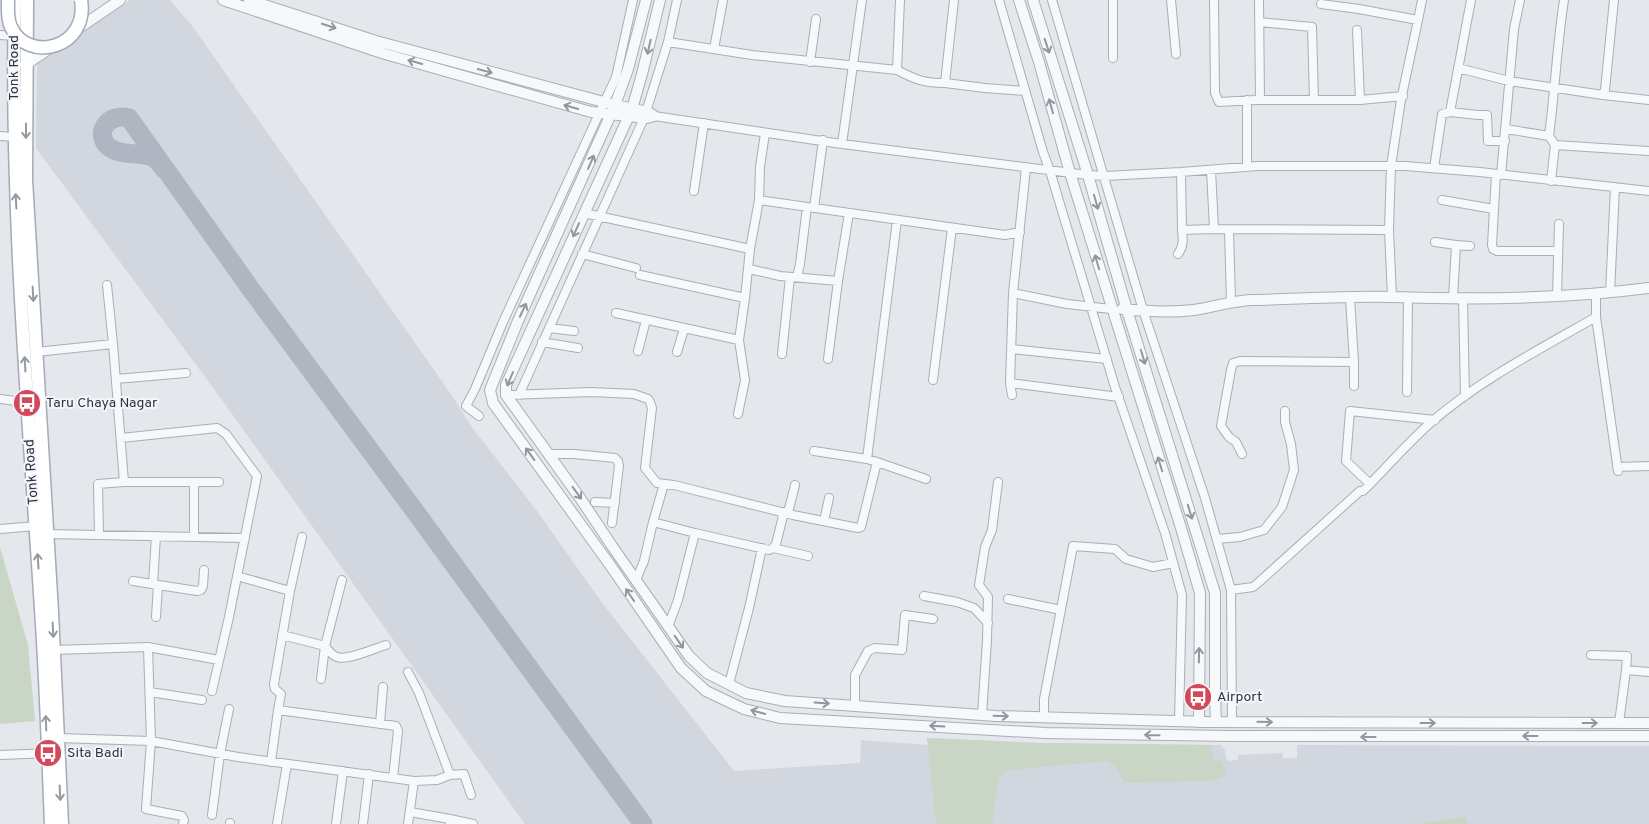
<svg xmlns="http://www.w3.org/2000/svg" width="1649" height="824" viewBox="0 0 1649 824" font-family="Overpass,sans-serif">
  <rect width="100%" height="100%" fill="#e4e7ec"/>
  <!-- built -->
  <path fill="#d2d6de" d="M130,0H170L193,27L453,397L471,426L537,511L603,604L734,771L860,763L861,740L928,745L927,738L1039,743L1221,745L1225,750L1227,761L1238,760V755L1283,753V758H1297V745L1649,746V824H525L225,404L36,148L37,62Z"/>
  <!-- green -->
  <path fill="#c9d6c5" d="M0,547L28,645L35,721L0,724Z
    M927,738L1039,743L1211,745L1214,761H1222L1226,772L1222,778L1209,781L1132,783L1124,782L1116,768L1108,761L1008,770L999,779L992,824H936Z
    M1466,817L1468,824H1422L1423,823Z"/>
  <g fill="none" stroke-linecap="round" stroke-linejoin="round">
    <!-- taxiway -->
    <path stroke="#b0b6c1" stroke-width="19" d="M165,170C162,167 159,161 154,158C141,151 121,157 109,147C93,134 108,112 129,118L250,288L417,514L643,824"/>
    <defs>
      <path id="minor" d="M900,0L897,70C916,80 924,83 945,83L954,0
        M999,0L1043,152L1050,171L1115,387L1165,533L1182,595L1179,721
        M1052,0L1143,310L1205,498L1231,590L1232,722
        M1113,0V58
        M1171,0L1176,54
        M1214,0L1215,93L1219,102L1256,100H1360L1357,30
        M1259,0L1260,100
        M1321,4L1359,9L1418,20L1422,0
        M1259,22L1312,27L1314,100
        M0,35L14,36
        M668,42L752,55L897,70
        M714,49L723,0
        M810,62L816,19
        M1458,68L1509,81L1603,95L1605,90L1614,0
        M945,83L985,88L1025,91
        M1603,95L1649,100
        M1247,100V167
        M1360,100L1403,96
        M1450,112L1478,115H1487L1488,141H1505
        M654,116L842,144L1088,175L1105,176L1181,172L1257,166H1405L1480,172L1649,191
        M1506,129L1549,136L1555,145L1551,181
        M765,133L760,167L759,200L1005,235L1020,232
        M0,136L14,137
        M1549,136C1555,90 1557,45 1564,0
        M842,144L862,0
        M1555,145L1649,151
        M1434,168L1442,114L1450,112L1471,0
        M1211,170L1214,229L1389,230
        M1181,172L1182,230L1214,229
        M1496,174L1492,245L1493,249L1497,251H1558
        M1501,175L1514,29L1520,0
        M694,191L704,123
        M1442,200L1494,209
        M814,208L823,140
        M584,213L750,249L759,200
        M1229,230L1231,301
        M1435,242L1456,245
        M582,254L636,268
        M1178,254C1184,246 1183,238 1182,230
        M749,269L780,276L838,281L849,213
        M640,275L745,298L750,249
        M797,277L800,264L807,207
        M1013,293L1067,304L1111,309
        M1610,293L1615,187
        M1596,294V317L1618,471
        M1557,296L1559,224
        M1392,297L1389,230L1391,166L1401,100L1418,20
        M1453,298L1456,245L1470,246
        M1463,299L1465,396
        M616,313L739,340
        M549,328L574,331
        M542,342L578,348
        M113,344L124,482H219
        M1012,349L1107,359
        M638,351L646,320
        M36,352L113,344L107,285
        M677,352L684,329
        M782,354L790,277
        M828,359L838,281
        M116,379L186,373
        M933,380L952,228
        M1010,383L1119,397
        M1354,386V362
        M1407,392L1408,298
        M506,395L591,392L634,394L648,399L650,402L652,408L645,468L657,483L674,485L793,515L858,528L861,527L877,462L867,459L814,451
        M519,395L644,118L668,42L677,0
        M1012,395L1010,383L1013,293L1026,168
        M0,399L31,403
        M738,414L745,380L739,340L745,298
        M479,416L466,406L475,389L503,322L616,77L633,0
        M121,438L217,428L226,434L257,476L229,617L212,691
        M548,454H574L615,458L618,461L619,466L612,523
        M1242,454L1236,442L1229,437L1221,426L1231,370L1233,363L1240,361L1354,362L1350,298
        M867,459L897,220
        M877,462L926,479
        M1617,467L1649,466
        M1370,484L1346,461L1350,411L1435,420
        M595,502L615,503
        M788,513L795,485
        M824,521L829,498
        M653,522L664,484
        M0,529L36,526
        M695,533L769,550L773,548L776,544L784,512
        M48,534L245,538
        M99,535L98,484L124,482
        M194,537V482
        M1217,539L1240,537L1264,530L1282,507L1294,470L1291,444L1285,422V411
        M773,548L808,556
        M237,576L290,591L302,537
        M636,580L644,561L653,522L695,533L678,600L668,627
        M133,581L197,591L201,590L203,586L204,570
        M153,584L156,536
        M1231,590L1253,587L1259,582L1360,491H1363C1385,469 1405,446 1428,425C1478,381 1538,350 1596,317
        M924,596L957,602L974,608L988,623
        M1008,599L1061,610
        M156,617L158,585
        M282,635L325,646L342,580
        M325,646C328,650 331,655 337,657C348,661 375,648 386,645
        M54,650L148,647L219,660
        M1591,655L1627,656L1626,670
        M321,679L325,646
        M729,684L749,608L762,548
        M150,692L202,700
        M855,705V675L868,651L875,648L902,650L905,615L933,619
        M278,710L281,694L275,689L274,684L290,591
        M982,715L987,640L988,597L979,585L985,547L992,530L998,482
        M1044,717V699L1073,546L1115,549L1126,559L1153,567L1173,563
        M1619,723L1626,670L1649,672
        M380,724L383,687
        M58,738L151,741L148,647
        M0,755L51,753
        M271,762L278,710L396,726L398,731L393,778
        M450,775L464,774L471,795
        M410,812L450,819V824
        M212,815L220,754L229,709
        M450,819L473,824
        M183,824L184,820L182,816L146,809L151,741L238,757L414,781L437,780L450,775L419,693L408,672
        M230,824V823
        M277,824L287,764
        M336,824L343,771
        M363,824L369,774
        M408,824L414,781"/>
      <path id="tertiary" d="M223,0L385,54L591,112L647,118L654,116
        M249,0L376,41L615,105L648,112L653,115
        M646,0L628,69L615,105L518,321L490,390L493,403L610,565L681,668L706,691L744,709L780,718L1046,733L1229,736H1649
        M660,0L642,74L632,109L506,385V395L580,498L612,546L689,656L707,673L746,693L785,701L996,716L1208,722L1649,723
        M1019,0L1039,62L1070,173L1181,528L1200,593L1199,722
        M1033,0L1088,175L1127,310L1215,593V696L1216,722
        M73,32L120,0
        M25,65L53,46
        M1122,309C1146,311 1170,313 1194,310C1214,307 1231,301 1252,300C1299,299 1346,296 1392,297C1478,300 1564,299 1649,288"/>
      <path id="primary" d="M15,0C10,203 28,406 41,609C46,680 48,752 51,824
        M27,0L26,180L52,612L62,824"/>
    </defs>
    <!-- minor casing -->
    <use href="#minor" stroke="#a9aeb7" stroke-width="10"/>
    <!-- tertiary casing -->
    <use href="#tertiary" stroke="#a9aeb7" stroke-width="12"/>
    <!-- primary casing -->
    <use href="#primary" stroke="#a3abb8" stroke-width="15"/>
    <!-- minor -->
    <use href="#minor" stroke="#f7f8fa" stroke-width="8"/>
    <!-- tertiary -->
    <use href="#tertiary" stroke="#f7f8fa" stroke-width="10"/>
    <!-- primary -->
    <use href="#primary" stroke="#fff" stroke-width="12"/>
    <defs>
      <path id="primary-bridge" d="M8,0C8,9 7,19 11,27C28,64 89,48 81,0"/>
    </defs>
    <!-- primary-bridge casing -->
    <use href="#primary-bridge" stroke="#a3abb8" stroke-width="15" stroke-linecap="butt"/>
    <!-- primary-bridge -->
    <use href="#primary-bridge" stroke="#fff" stroke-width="12"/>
  </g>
  <!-- one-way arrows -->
  <defs><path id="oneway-shaft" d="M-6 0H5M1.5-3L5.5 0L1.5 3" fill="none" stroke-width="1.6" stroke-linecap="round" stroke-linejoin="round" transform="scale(1.25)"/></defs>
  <g stroke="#9196a0">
    <use href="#oneway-shaft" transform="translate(329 26) rotate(18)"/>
    <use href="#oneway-shaft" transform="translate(1047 46) rotate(72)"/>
    <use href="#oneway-shaft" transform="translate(649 47) rotate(103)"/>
    <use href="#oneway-shaft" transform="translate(415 62) rotate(-164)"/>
    <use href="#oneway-shaft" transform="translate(485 71) rotate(15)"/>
    <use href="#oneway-shaft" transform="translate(1051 106) rotate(-106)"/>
    <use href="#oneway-shaft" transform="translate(571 107) rotate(-164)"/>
    <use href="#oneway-shaft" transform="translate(591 162) rotate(-66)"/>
    <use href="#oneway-shaft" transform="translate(1096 202) rotate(74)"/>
    <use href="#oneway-shaft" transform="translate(576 230) rotate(114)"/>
    <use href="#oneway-shaft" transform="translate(1097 262) rotate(-107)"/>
    <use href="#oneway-shaft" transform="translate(523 310) rotate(-65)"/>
    <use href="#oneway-shaft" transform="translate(1143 357) rotate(73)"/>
    <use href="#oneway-shaft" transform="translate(510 379) rotate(113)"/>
    <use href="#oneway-shaft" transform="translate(530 454) rotate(-126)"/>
    <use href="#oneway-shaft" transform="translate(1160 464) rotate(-107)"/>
    <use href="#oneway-shaft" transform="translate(577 493) rotate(54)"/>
    <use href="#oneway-shaft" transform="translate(1190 512) rotate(73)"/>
    <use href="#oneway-shaft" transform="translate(630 595) rotate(-124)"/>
    <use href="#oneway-shaft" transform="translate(679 642) rotate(55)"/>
    <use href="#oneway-shaft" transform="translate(1199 655) rotate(-89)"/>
    <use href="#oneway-shaft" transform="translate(822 703) rotate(4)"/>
    <use href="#oneway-shaft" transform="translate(758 712) rotate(-165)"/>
    <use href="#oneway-shaft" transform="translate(1001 716) rotate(2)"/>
    <use href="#oneway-shaft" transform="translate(1265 722) rotate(1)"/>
    <use href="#oneway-shaft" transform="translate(1428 723)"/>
    <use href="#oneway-shaft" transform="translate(1590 723)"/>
    <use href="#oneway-shaft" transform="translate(937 726) rotate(-177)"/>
    <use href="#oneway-shaft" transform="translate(1152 735) rotate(-179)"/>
    <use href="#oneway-shaft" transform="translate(1530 736) rotate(180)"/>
    <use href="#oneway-shaft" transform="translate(1368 737) rotate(180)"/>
  </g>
  <g stroke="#959aa2">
    <use href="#oneway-shaft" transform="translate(26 131) rotate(90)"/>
    <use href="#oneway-shaft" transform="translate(16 201) rotate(-93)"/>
    <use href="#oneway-shaft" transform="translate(33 294) rotate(87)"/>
    <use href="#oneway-shaft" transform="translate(25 364) rotate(-93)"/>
    <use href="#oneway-shaft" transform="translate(38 561) rotate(-94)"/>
    <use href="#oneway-shaft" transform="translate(53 630) rotate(87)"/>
    <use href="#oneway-shaft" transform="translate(46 723) rotate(-92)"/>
    <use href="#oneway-shaft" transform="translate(60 793) rotate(87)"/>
  </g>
  <!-- icons -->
  <defs>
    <symbol id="bus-disc" viewBox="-11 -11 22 22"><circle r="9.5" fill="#d1495b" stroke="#f4f6f9"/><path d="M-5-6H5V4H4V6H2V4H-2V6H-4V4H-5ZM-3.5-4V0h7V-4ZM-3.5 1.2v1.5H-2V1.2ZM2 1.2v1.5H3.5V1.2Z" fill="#fff"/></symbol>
  </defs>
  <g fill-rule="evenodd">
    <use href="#bus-disc" x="11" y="387" width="32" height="32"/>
    <use href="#bus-disc" x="1182" y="681" width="32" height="32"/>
    <use href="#bus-disc" x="32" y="737" width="32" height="32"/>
  </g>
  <g text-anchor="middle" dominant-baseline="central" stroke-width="4" stroke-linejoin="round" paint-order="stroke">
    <!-- street labels -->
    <g font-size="14" fill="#2b3445" stroke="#f4f6f9">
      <text transform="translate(14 68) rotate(-90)">Tonk Road</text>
      <text transform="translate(32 472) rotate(-94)">Tonk Road</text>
    </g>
    <!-- poi labels -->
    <g font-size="14" fill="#2b3445" stroke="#f4f6f9" text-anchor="start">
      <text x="46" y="403">Taru Chaya Nagar</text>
      <text x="1217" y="697">Airport</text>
      <text x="67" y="753">Sita Badi</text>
    </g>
  </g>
</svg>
